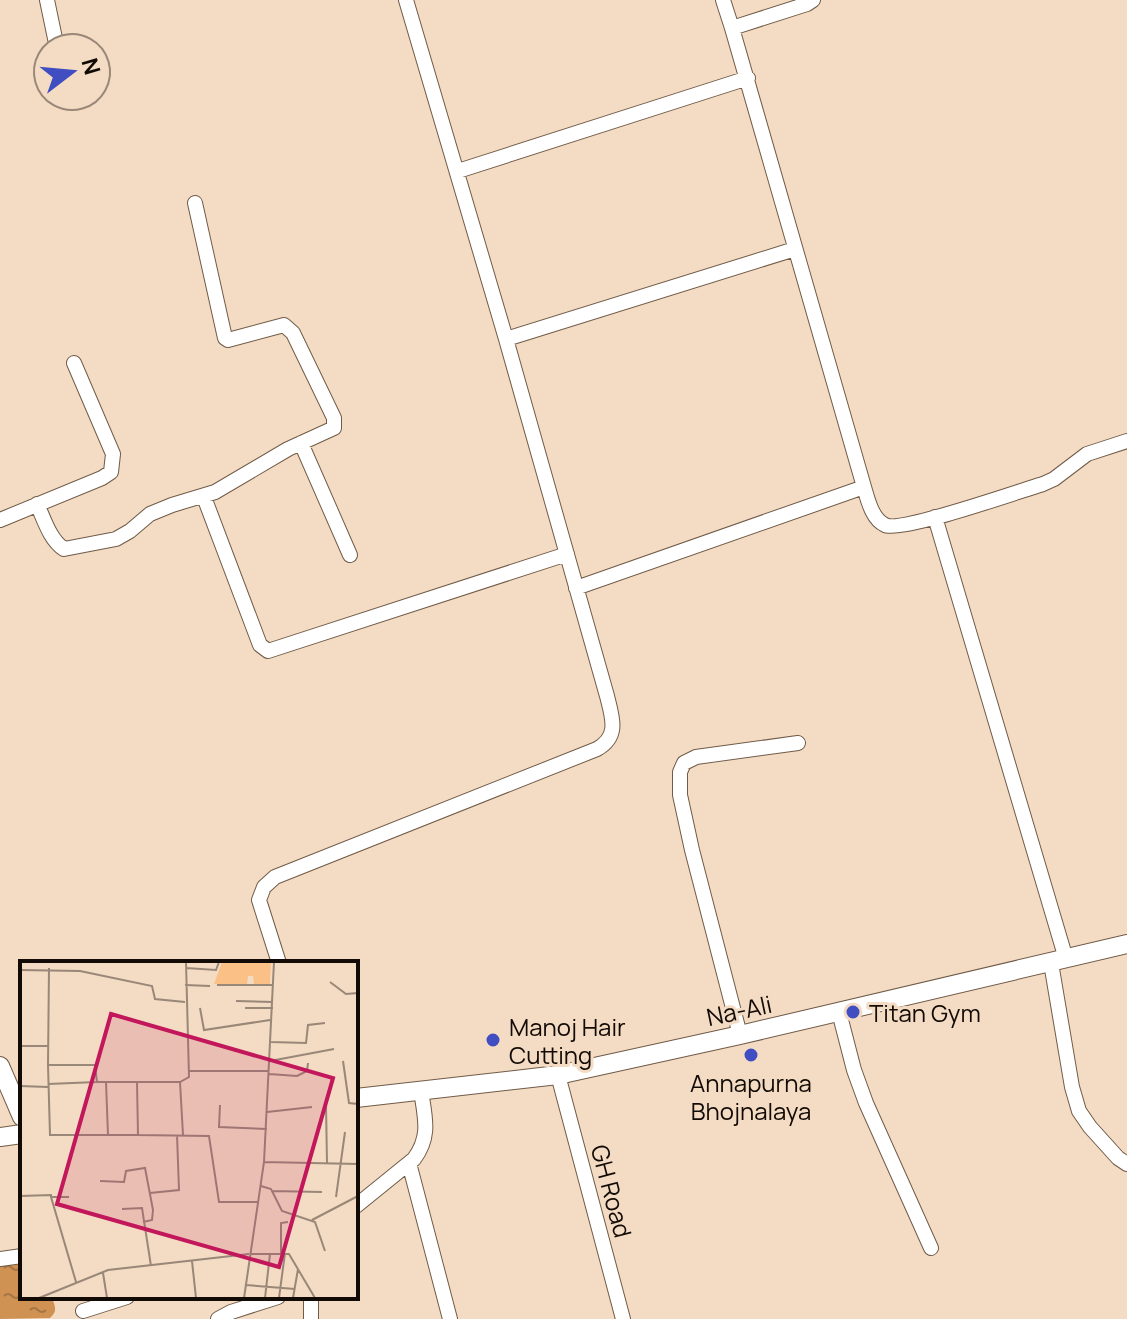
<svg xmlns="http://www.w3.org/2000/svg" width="1127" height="1319" viewBox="0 0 1127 1319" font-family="Manrope,sans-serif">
  <defs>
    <pattern id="water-ripples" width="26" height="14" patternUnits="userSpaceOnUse" patternTransform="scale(2)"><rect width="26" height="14" fill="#cf9253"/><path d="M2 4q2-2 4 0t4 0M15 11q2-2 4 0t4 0" fill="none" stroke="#a77543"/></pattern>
  </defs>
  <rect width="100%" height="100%" fill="#f3dbc4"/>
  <!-- water -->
  <path fill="url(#water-ripples)" d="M22,1260V1297H52C55,1307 58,1311 50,1318L0,1319V1265Z"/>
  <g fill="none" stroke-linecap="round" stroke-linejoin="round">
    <defs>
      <path id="minor" d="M47,0L57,48
        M406,0L506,339
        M723,0L732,28
        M813,0L807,4L732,28L864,487C868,500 872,519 885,525C901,533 1019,491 1043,484L1054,479L1087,454L1127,441
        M458,171L748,78
        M301,443L350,555
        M204,497L260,645L268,651L567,554
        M37,504C44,519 50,540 64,549L116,539L130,531L150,514L172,505L215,492L288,449L334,428V418L293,333L284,325L228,340L225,338L195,203
        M935,517L1066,959
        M0,520L102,478L111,472L113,454L74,363
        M576,588L864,487
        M279,963L259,900L264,887L275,877L597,749C620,736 612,717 607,696L506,339L795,249
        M1051,963L1072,1087L1079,1111L1090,1127L1118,1158L1127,1164
        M839,1012L854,1070L866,1103L931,1248
        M740,1035L692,850L680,795V772L684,763L696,757L798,743
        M558,1075L623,1319
        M409,1163L450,1319
        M356,1206L414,1159C431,1136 425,1118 421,1091
        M0,1259L22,1256
        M311,1297V1319
        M83,1311L127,1297
        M218,1319L231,1312L278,1297"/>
      <path id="major" d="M0,1066L22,1117
        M356,1098L558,1075L740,1035L1127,944
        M0,1137L22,1134"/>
    </defs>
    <!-- minor casing -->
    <use href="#minor" stroke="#705b47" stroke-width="16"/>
    <!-- major casing -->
    <use href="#major" stroke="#705b47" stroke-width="20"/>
    <!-- minor -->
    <use href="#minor" stroke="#fff" stroke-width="14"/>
    <!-- major -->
    <use href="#major" stroke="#fff" stroke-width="18"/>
  </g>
  <!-- markers -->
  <g fill="#404ec2" stroke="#f3dbc4" stroke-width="3">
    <circle cx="853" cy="1012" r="8"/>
    <circle cx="493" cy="1040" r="8"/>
    <circle cx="751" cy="1055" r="8"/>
  </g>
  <g text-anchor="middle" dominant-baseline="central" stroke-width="6" stroke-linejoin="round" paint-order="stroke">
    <!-- street labels -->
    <g font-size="24" fill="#120a04" stroke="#f3dbc4">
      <text transform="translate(739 1010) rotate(-12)">Na-Ali</text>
      <text transform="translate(612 1191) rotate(75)">GH Road</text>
    </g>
    <!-- poi labels -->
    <g font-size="24" fill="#120a04" stroke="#f3dbc4" text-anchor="start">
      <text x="869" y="1012">Titan Gym</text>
      <text x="509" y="1026">Manoj Hair<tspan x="509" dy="28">Cutting</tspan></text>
      <text x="751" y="1082" text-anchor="middle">Annapurna<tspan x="751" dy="28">Bhojnalaya</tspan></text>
    </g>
  </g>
  <!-- overview -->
  <g transform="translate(20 961)">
    <rect width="338" height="338" fill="#f3dbc4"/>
    <path d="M202,1H251L250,23H234L233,15H228L227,23H194Z" fill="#fbc086"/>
    <path fill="none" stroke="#998777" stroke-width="2" d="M29,7L28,104H75L77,121H160L169,116L166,1M166,7L196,9L199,1M0,9L60,10L132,25L135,38L165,41M310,21L326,33L338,32M165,24L190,25M197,24H253M216,40L253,41M180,47L184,69L250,59M225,47H253M251,81L286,82L288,64L305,62M0,85H28M250,100L314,88M323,100L329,142L338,143M28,104L30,174H118M169,110H249M249,113L277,115L287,110L288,102M86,121L88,174M117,121L118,174L189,175L199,241H238M160,121L163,174M28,123L77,121M0,125L28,126M200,144L199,166L247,168M306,144L307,202M247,151L292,146M244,201L338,203M80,220L104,221L106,210L125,207L133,249L132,259L123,261M241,225L251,228L262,250L295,261L305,290M252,230L302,231M130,232L159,229L157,174M0,235L32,234M49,236H31L56,321M316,236L325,171M102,248L122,247L131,305M292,259L338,235M261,292V262L268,261M231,293H269L295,337M172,300L176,337M83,312L87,337M226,324L275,328M19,337L88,309L229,293M224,337L244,201L254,1M245,337L250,293M259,337L265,292M273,337L278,308"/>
    <path fill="#c2185b" fill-opacity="0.15" stroke="#c2185b" stroke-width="4" d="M91,53L313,117L259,306L37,243Z"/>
    <rect width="338" height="338" fill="none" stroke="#120a04" stroke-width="4"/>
  </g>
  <!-- north arrow -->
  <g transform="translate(72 72) rotate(74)"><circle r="38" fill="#f3dbc4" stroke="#998777" stroke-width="2"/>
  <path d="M0-6L14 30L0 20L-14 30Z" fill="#404ec2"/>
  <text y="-12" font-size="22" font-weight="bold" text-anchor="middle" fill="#120a04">N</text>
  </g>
</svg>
